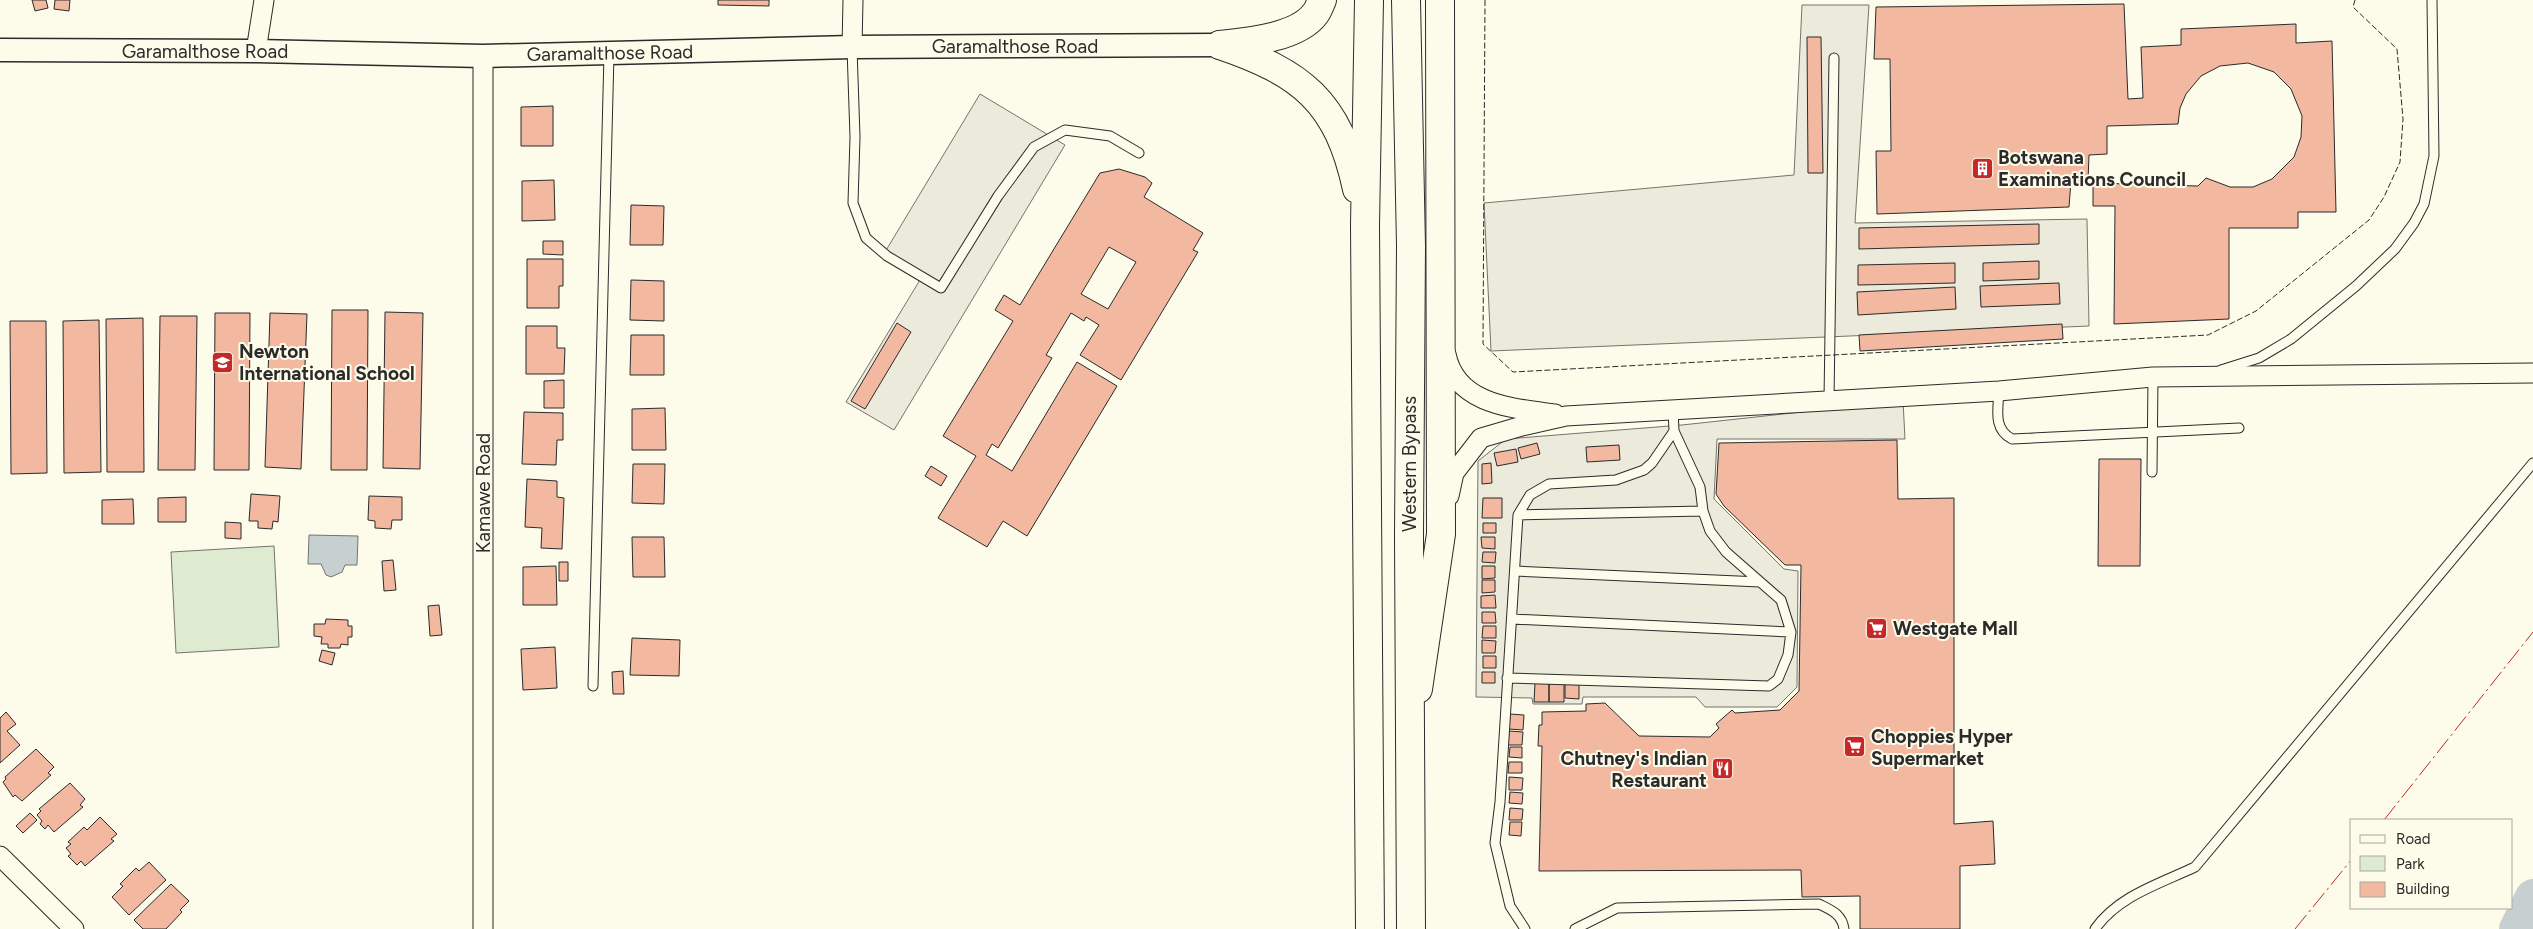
<svg xmlns="http://www.w3.org/2000/svg" width="2533" height="929" viewBox="0 0 2533 929" font-family="Figtree,sans-serif">
  <rect width="100%" height="100%" fill="#fdfbea"/>
  <!-- green -->
  <path fill="#deebd1" stroke="#74746e" d="M274,546L279,647L176,653L171,552Z"/>
  <!-- parking -->
  <path fill="#eceadb" stroke="#74746e" d="M1802,5H1869L1855,223L2087,219L2089,326L1491,351L1484,203L1794,175Z
    M980,94L1065,145L894,430L846,402L923,275L885,252Z
    M1903,401L1905,439H1717L1714,499L1784,569L1798,571L1797,687L1777,707H1705L1696,697H1583L1582,704H1533L1532,698L1476,697L1478,461L1506,439L1682,425Z"/>
  <!-- water -->
  <path fill="#c7d0d0" stroke="#74746e" d="M309,535L358,536L357,565H345L342,572L331,577L326,575L321,564H308Z"/>
  <g fill="none" stroke-linecap="round" stroke-linejoin="round">
    <!-- river -->
    <path stroke="#c7d0d0" stroke-width="36" d="M2517,929L2533,897"/>
  </g>
  <!-- building -->
  <path fill="#f2b8a0" stroke="#2b2b2b" fill-rule="evenodd" d="M32,0H46L48,8L35,11Z
    M55,0H70L69,11L54,9Z
    M718,0H769V6L718,5Z
    M2124,4L2128,99L2143,98L2141,47L2181,45V29L2296,24V43L2332,41L2336,212H2298V228H2229V319L2114,324L2115,206H2093V183L2198,186L2206,178L2230,187H2253L2272,179L2294,157L2301,137L2302,116L2291,89L2274,72L2248,63L2220,66L2201,76L2186,94L2180,108L2178,124L2107,126V154L2089,155L2088,181H2071L2069,207L1877,214L1876,151H1891L1890,59H1874L1876,7Z
    M1807,37H1821L1823,173H1808Z
    M553,106V146H521V107Z
    M1119,169L1145,177L1152,183L1144,197L1203,233L1193,250L1198,252L1121,380L1080,355L1099,325L1086,317L1084,321L1071,313L1046,355L1052,358L998,448L992,444L986,455L1012,471L1077,362L1117,386L1027,536L1003,521L987,547L938,518L976,456L943,436L1013,321L995,310L1004,295L1020,305L1100,173ZM1109,247L1136,262L1108,309L1081,294Z
    M554,180L555,220L522,221V181Z
    M631,205L664,206L663,245H630Z
    M2039,224V244L1859,249V228Z
    M543,241H563V255L543,254Z
    M527,259H563V286H559V308H527Z
    M2039,261V279L1983,281V263Z
    M1955,263V283L1858,285V265Z
    M631,280L664,281V321L630,320Z
    M2059,283L2060,304L1981,307L1980,286Z
    M1955,287L1956,309L1858,315L1857,292Z
    M332,310H368L367,470H331Z
    M385,312L423,313L420,469L383,468Z
    M215,313H250L249,470H214Z
    M270,313L307,314L301,469L265,467Z
    M160,316H197L195,470H158Z
    M143,318L144,472H107L106,319Z
    M99,320L101,472L64,473L63,321Z
    M10,321H46L47,473L11,474Z
    M897,323L911,332L865,409L851,401Z
    M2062,324L2063,339L1860,351L1859,335Z
    M526,326H557V348H565L564,374H526Z
    M631,335H664V375H630Z
    M564,380V408H544V381Z
    M665,408L666,450H632V409Z
    M524,412L563,413V440H557L556,465L522,464Z
    M1897,440L1898,499L1954,498V824L1993,821L1995,864L1960,866V929H1860V896L1802,897L1801,870L1539,871L1542,746H1538L1539,725H1542V712L1586,711V704L1605,703L1639,736L1710,737L1719,728L1716,724L1732,710L1735,713L1780,710L1799,691L1801,565H1785L1724,506L1716,494L1719,443Z
    M1537,443L1540,454L1521,459L1518,448Z
    M1619,445L1620,460L1587,462L1586,447Z
    M1516,449L1518,462L1497,466L1494,453Z
    M2099,459H2141L2140,566H2098Z
    M1491,463L1492,483L1482,484V464Z
    M633,464H665L664,504L632,503Z
    M931,466L947,476L941,486L925,476Z
    M527,479L557,481V497L564,498L562,549L541,548L542,528L525,527Z
    M251,494L280,496L278,522L273,521L272,529L258,528V521H249Z
    M369,496L402,497V520H392L391,529L375,528V521L368,520Z
    M186,497V522H158V498Z
    M1483,498H1502V518H1482Z
    M133,499L134,524H102V500Z
    M225,522L241,523V539L225,538Z
    M1483,523H1496V533H1483Z
    M632,537H664L665,577H633Z
    M1481,537H1495V549L1482,548Z
    M1483,552H1496L1495,563L1482,562Z
    M393,560L396,590L384,591L382,561Z
    M559,562H568V581H559Z
    M556,566L557,605H523V567Z
    M1482,566H1495V578L1482,579Z
    M1482,580H1495V592L1482,593Z
    M1495,595L1496,608H1481V596Z
    M439,605L442,635L430,636L428,606Z
    M1482,612H1495L1496,623H1482Z
    M326,619L348,620V626H352V637H348V645L341,644L340,648H328V644H321L322,637L314,636V624H325Z
    M1483,626H1496V638H1482Z
    M632,638L680,640L679,676L630,675Z
    M1482,640L1496,641L1495,653H1482Z
    M555,647L557,688L523,690L521,649Z
    M322,650L335,653L332,665L319,661Z
    M1483,656H1496V668H1483Z
    M623,671L624,694H613L612,672Z
    M1482,672H1495V683H1482Z
    M1565,681H1579V699L1565,698Z
    M1535,683H1549V702H1534Z
    M1549,683H1564V702H1549Z
    M6,712L16,724L7,731L20,745L0,763V718Z
    M1510,714L1524,715L1523,730L1509,729Z
    M1509,731L1523,732L1522,745H1508Z
    M1510,747H1522V758L1509,757Z
    M36,749L54,767L48,773L51,775L22,801L15,795L13,797L3,782L6,779L5,777Z
    M1509,762H1522V773H1508Z
    M1509,777L1523,778L1522,790H1509Z
    M70,783L85,799L80,805L83,807L54,832L48,825L45,829L40,824L42,821L37,815L41,811L39,809Z
    M1510,792L1523,793L1522,804L1509,803Z
    M1510,808L1523,809L1522,820H1509Z
    M30,813L37,820L23,833L16,826Z
    M100,817L117,834L111,839L114,841L85,866L81,861L77,865L68,856L71,854L66,848L71,844L68,842L84,827L87,830Z
    M1510,822H1522L1521,836L1509,835Z
    M149,862L166,880L129,915L112,897L123,886L120,884L136,868L139,871Z
    M171,884L189,901L180,910L182,912L166,929H143L134,920Z"/>
  <g fill="none" stroke-linecap="round" stroke-linejoin="round">
    <defs>
      <path id="service" d="M852,48L855,137L853,203L866,238L887,256L941,288L998,196L1034,147L1065,130L1110,136L1139,153
        M2221,370L2259,358L2291,339L2356,286L2395,249L2414,223L2424,204L2434,156L2432,0
        M1999,391C1998,410 1993,429 2012,439L2239,428
        M1829,400L1834,58
        M2152,472L2153,377
        M1518,515L1703,511
        M1515,571L1760,582
        M1512,619L1791,632
        M1507,678L1769,686L1778,679L1788,655L1791,632L1781,600L1726,552L1710,531L1703,511L1700,487L1674,431L1673,409
        M593,686L609,54
        M1525,929L1510,906L1495,843L1500,802L1518,515L1530,495L1549,484L1616,480L1644,470L1652,463L1674,431
        M1575,929L1617,908L1819,904C1831,910 1842,914 1844,929
        M2095,929C2118,896 2159,884 2195,867L2533,463"/>
      <path id="minor" d="M852,47L853,0
        M256,51L264,0
        M483,56V929
        M1446,354C1456,405 1512,408 1555,414
        M1449,496L1454,473L1481,438L1522,426L1566,416L1999,391L2153,377L2533,373
        M0,856L74,929"/>
      <path id="tertiary" d="M0,50L256,51L483,56L852,47L1220,45"/>
      <path id="primary" d="M1220,45C1247,42 1297,38 1315,14C1318,11 1320,4 1322,0
        M1418,689L1441,534L1440,0"/>
      <path id="trunk" d="M1369,0L1365,225L1370,929
        M1406,0L1411,246L1409,536L1411,929
        M1220,45C1302,73 1338,101 1357,189"/>
    </defs>
    <!-- service casing -->
    <use href="#service" stroke="#2b2b2b" stroke-width="11"/>
    <!-- minor casing -->
    <use href="#minor" stroke="#2b2b2b" stroke-width="21"/>
    <!-- tertiary casing -->
    <use href="#tertiary" stroke="#2b2b2b" stroke-width="25"/>
    <!-- primary casing -->
    <use href="#primary" stroke="#2b2b2b" stroke-width="30"/>
    <!-- trunk casing -->
    <use href="#trunk" stroke="#2b2b2b" stroke-width="30"/>
    <!-- service -->
    <use href="#service" stroke="#fdfbea" stroke-width="9"/>
    <!-- minor -->
    <use href="#minor" stroke="#fdfbea" stroke-width="19"/>
    <!-- tertiary -->
    <use href="#tertiary" stroke="#fdfbea" stroke-width="22"/>
    <!-- primary -->
    <use href="#primary" stroke="#fdfbea" stroke-width="28"/>
    <!-- trunk -->
    <use href="#trunk" stroke="#fdfbea" stroke-width="28"/>
    <!-- fence -->
    <path stroke="#2b2b2b" stroke-width="1" stroke-dasharray="6 2.5" stroke-linecap="butt" d="M1485,0L1483,344L1513,372L2208,335L2256,311L2369,220L2384,197L2400,162L2403,119L2397,49L2353,7L2355,0"/>
    <!-- power -->
    <path stroke="#c62828" stroke-width="1" stroke-dasharray="18 4 2.5 4" stroke-linecap="butt" d="M2384,820L2533,632
      M2295,929L2352,859"/>
  </g>
  <!-- icons -->
  <defs>
    <symbol id="building-square" viewBox="-11 -11 22 22"><rect x="-9" y="-9" width="18" height="18" rx="4" fill="#c62828" stroke="#fdfbea"/><path d="M-4-6H4V6H1V3H-1V6H-4ZM-2.5-4.3h1.7v1.8h-1.7ZM.8-4.3h1.7v1.8H.8ZM-2.5-1h1.7V.8h-1.7ZM.8-1h1.7V.8H.8Z" fill="#fff"/></symbol>
    <symbol id="school-square" viewBox="-11 -11 22 22"><rect x="-9" y="-9" width="18" height="18" rx="4" fill="#c62828" stroke="#fdfbea"/><path d="M0-5L7-2L0 1L-7-2ZM-4 1L0 2.5L4 1V4Q0 6-4 4Z" fill="#fff"/></symbol>
    <symbol id="supermarket-square" viewBox="-11 -11 22 22"><rect x="-9" y="-9" width="18" height="18" rx="4" fill="#c62828" stroke="#fdfbea"/><path d="M-6-5.5h2.5l.6 2H6L4.5 2H-2.5L-4.4-4H-6ZM-1.5 3.2a1.3 1.3 0 1 0 .1 0ZM3 3.2a1.3 1.3 0 1 0 .1 0Z" fill="#fff"/></symbol>
    <symbol id="restaurant-square" viewBox="-11 -11 22 22"><rect x="-9" y="-9" width="18" height="18" rx="4" fill="#c62828" stroke="#fdfbea"/><path d="M-5-6h1v4h1v-4h1v4h1v-4h1v5L-1.5 .5V6h-2V.5L-5-1ZM5-6V6H3V1.5H1.5Q1.5-4 5-6Z" fill="#fff"/></symbol>
  </defs>
  <g fill-rule="evenodd">
    <use href="#building-square" x="1970" y="156" width="25" height="25"/>
    <use href="#school-square" x="210" y="350" width="25" height="25"/>
    <use href="#supermarket-square" x="1864" y="616" width="25" height="25"/>
    <use href="#supermarket-square" x="1842" y="734" width="25" height="25"/>
    <use href="#restaurant-square" x="1710" y="756" width="25" height="25"/>
  </g>
  <g text-anchor="middle" dominant-baseline="central" stroke-width="4" stroke-linejoin="round" paint-order="stroke">
    <!-- street labels -->
    <g font-size="19" fill="#2b2b2b" stroke="#fdfbea">
      <text x="1015" y="46">Garamalthose Road</text>
      <text x="205" y="51">Garamalthose Road</text>
      <text transform="translate(610 53) rotate(-1)">Garamalthose Road</text>
      <text transform="translate(1409 464) rotate(-90)">Western Bypass</text>
      <text transform="translate(483 493) rotate(-90)">Kamawe Road</text>
    </g>
    <!-- poi labels -->
    <g font-size="19" font-weight="bold" fill="#2b2b2b" stroke="#fdfbea" text-anchor="start">
      <text x="1998" y="157">Botswana<tspan x="1998" dy="22">Examinations Council</tspan></text>
      <text x="239" y="351">Newton<tspan x="239" dy="22">International School</tspan></text>
      <text x="1893" y="628">Westgate Mall</text>
      <text x="1871" y="736">Choppies Hyper<tspan x="1871" dy="22">Supermarket</tspan></text>
      <text x="1707" y="758" text-anchor="end">Chutney's Indian<tspan x="1707" dy="22">Restaurant</tspan></text>
    </g>
  </g>
  <!-- legend -->
  <rect x="2350" y="819" width="162" height="90" fill="#fdfbea" stroke="#a9a89e"/>
  <rect x="2360" y="835" width="25" height="8" fill="#fdfbea" stroke="#a9a89e"/>
  <text x="2396" y="844" font-size="15" fill="#2b2b2b">Road</text>
  <rect x="2360" y="856" width="25" height="15" fill="#deebd1" stroke="#a9a89e"/>
  <text x="2396" y="869" font-size="15" fill="#2b2b2b">Park</text>
  <rect x="2360" y="882" width="25" height="15" fill="#f2b8a0" stroke="#a9a89e"/>
  <text x="2396" y="894" font-size="15" fill="#2b2b2b">Building</text>
</svg>
